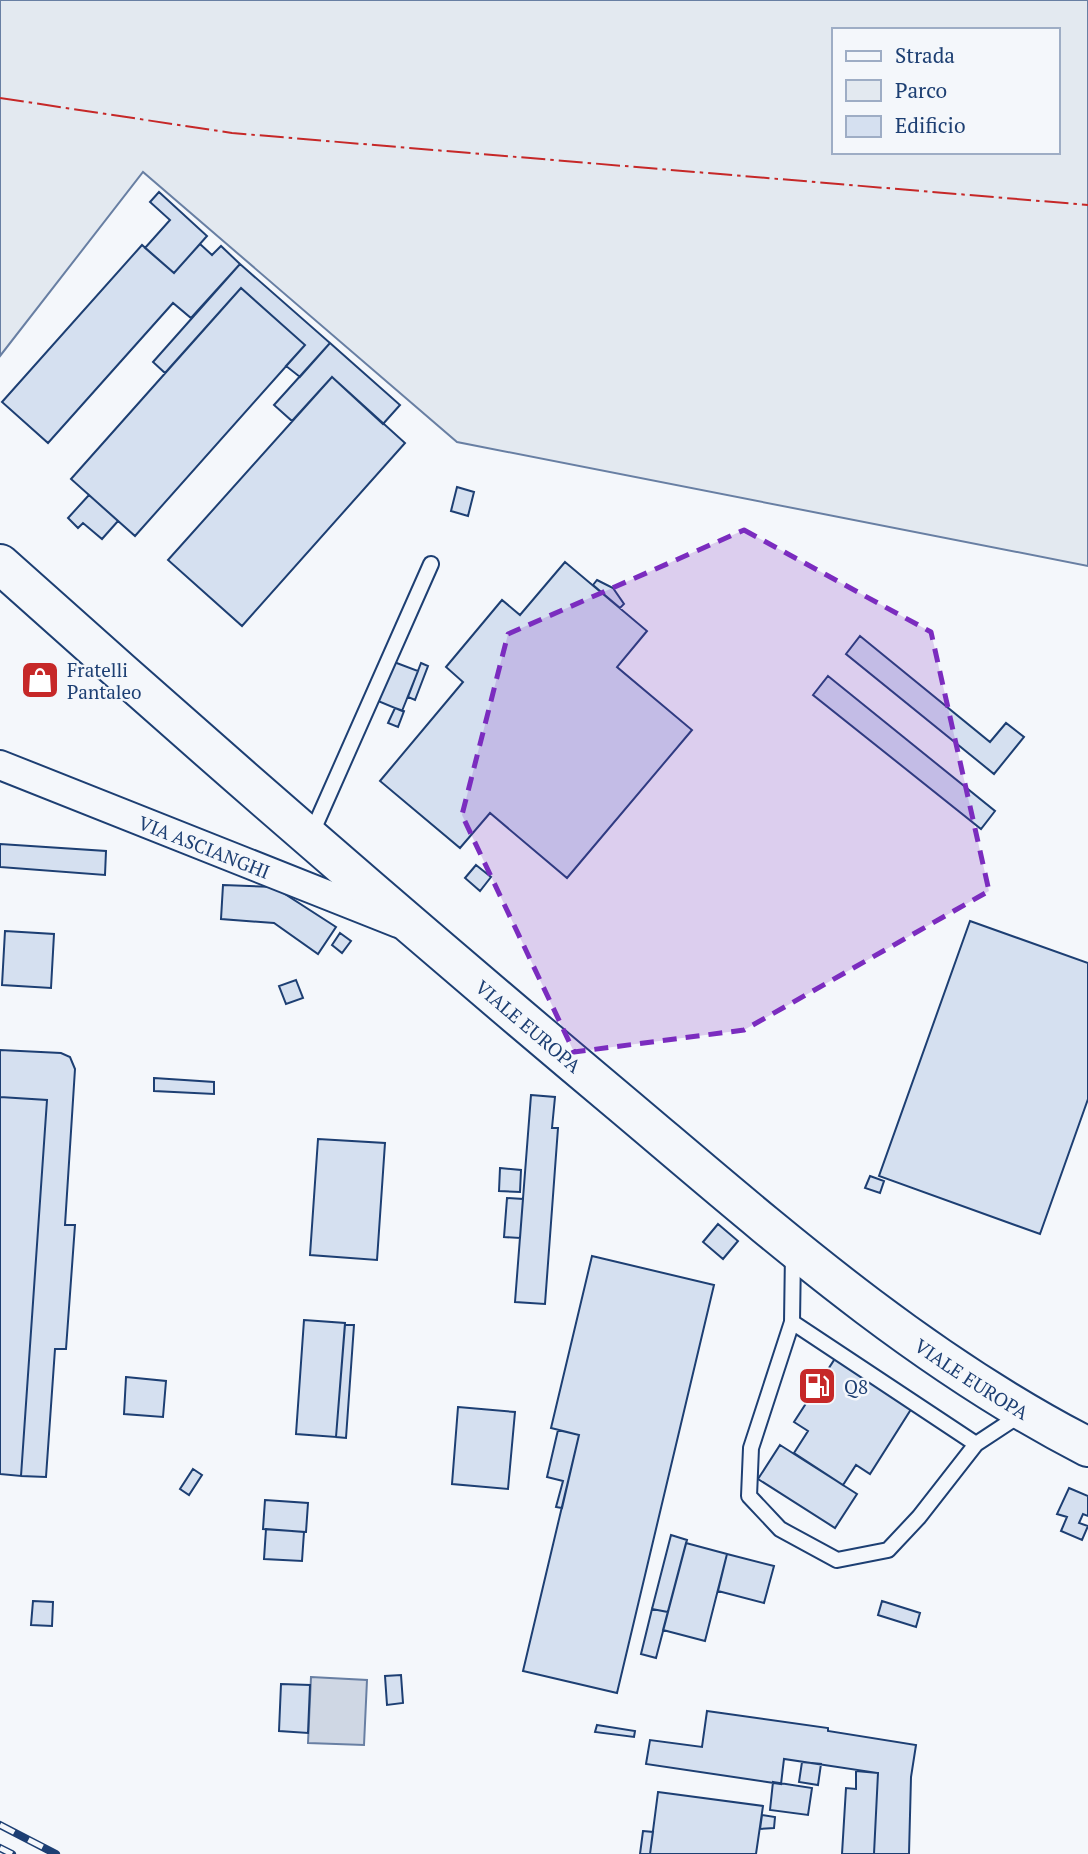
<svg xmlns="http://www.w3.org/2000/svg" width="1088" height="1854" viewBox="0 0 1088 1854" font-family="'PT Serif',serif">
  <rect width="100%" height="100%" fill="#f4f7fb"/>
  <!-- green -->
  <path fill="#e3e9f0" stroke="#687fa3" stroke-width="2" fill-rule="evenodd" d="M0,0H1088V566L457,442L143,172L0,356ZM834,30H1058V152H834Z"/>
  <!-- water -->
  <path fill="#cfd7e4" stroke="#687fa3" stroke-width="2" d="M311,1677L367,1680L364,1745L308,1743Z"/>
  <!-- building -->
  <path fill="#d5e0f0" stroke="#1d3f73" stroke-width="2" d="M159,192L207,236L174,273L145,248L170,220L150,202Z
    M200,244L212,255L221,246L240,264L191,318L173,303L48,443L2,402L142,245L174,273Z
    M240,264L330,343L300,377L286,366L305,345L241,288L165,373L153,362Z
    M241,288L305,345L135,536L71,479Z
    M330,343L400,405L383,424L332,377L292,421L274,405Z
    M332,377L405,443L242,626L168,560Z
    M457,487L474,492L468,516L451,511Z
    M89,495L118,521L102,539L83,523L78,528L68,518Z
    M565,562L647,631L617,667L692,730L567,878L490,813L460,848L380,781L463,682L446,667L502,600L520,615Z
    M597,580L613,588L624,604L620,608L593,585Z
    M860,636L990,742L1006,723L1024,737L994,774L846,654Z
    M394,662L418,671L402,711L378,701Z
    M421,663L428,666L415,700L408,697Z
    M828,676L995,811L981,829L813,695Z
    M395,708L404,711L398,727L388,723Z
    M0,844L106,851L105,875L0,867Z
    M476,865L491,877L480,891L465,878Z
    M223,885L274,887L336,927L318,954L274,923L221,919Z
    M970,921L1088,963V1099L1040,1234L879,1176Z
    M5,931L54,934L51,988L2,985Z
    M340,933L351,941L342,953L332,945Z
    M296,980L303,998L286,1004L279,986Z
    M0,1050L61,1053L70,1057L75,1069L65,1225H75L66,1349H55L46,1477L21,1476L47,1100L0,1097Z
    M154,1078L214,1082V1094L154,1091Z
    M531,1095L555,1097L552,1128H558L545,1304L515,1302Z
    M0,1097L47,1100L21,1476L0,1474Z
    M318,1139L385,1143L377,1260L310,1255Z
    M500,1168L521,1170L520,1192L499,1191Z
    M870,1176L884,1181L880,1193L865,1188Z
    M507,1198L523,1199L520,1238L504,1237Z
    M718,1224L738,1241L723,1259L703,1242Z
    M592,1256L714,1285L617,1693L523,1671L579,1435L551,1428Z
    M304,1320L345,1323L336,1437L296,1434Z
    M345,1325H354L346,1438L336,1437Z
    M838,1354L915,1403L870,1474L856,1465L843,1485L794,1453L808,1431L794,1422Z
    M126,1377L166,1381L163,1417L124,1414Z
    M458,1407L515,1412L508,1489L452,1484Z
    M558,1430L579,1435L562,1508L556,1507L563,1481L547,1477Z
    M780,1445L857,1494L835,1528L758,1479Z
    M193,1469L202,1475L189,1495L180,1489Z
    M1069,1488L1088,1496V1516L1083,1514L1079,1523L1088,1526L1082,1540L1061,1531L1067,1517L1057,1514Z
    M265,1500L308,1503L306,1532L263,1529Z
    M266,1529L304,1532L302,1561L264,1559Z
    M671,1535L687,1540L668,1612L652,1609Z
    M686,1543L727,1554L705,1641L663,1630Z
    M727,1554L774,1566L764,1603L718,1591Z
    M33,1601L53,1602L52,1626L31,1625Z
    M882,1601L920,1613L916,1627L878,1615Z
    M652,1609L668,1612L656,1658L641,1654Z
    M401,1675L403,1703L387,1705L385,1676Z
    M281,1684L310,1685L308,1733L279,1731Z
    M707,1711L828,1728V1731L916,1745L911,1777L909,1854H874L878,1773L784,1759L781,1784L646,1764L650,1740L702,1747Z
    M597,1725L635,1731L634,1737L595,1732Z
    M802,1762L821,1764L818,1785L799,1782Z
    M856,1771L878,1773L874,1854H842L846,1788L856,1789Z
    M773,1782L812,1788L808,1815L770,1810Z
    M658,1792L763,1806L756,1854H650Z
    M762,1815L775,1817L774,1828L760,1829Z
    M643,1831L653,1832L650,1854H640Z"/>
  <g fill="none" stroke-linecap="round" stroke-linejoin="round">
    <defs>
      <path id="service" d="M311,835L431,564
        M793,1253L792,1322L751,1448L749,1496L780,1529L837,1560L888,1550L919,1517L976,1444L1020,1415
        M792,1322L976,1444"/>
      <g id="minor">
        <path id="s1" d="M0,765L398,923"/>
      </g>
      <g id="secondary">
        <path id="s2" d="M0,564C205,748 412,928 623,1105C770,1229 916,1359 1088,1447"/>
      </g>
    </defs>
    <!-- service casing -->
    <use href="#service" stroke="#1d3f73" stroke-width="18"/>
    <!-- minor casing -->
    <use href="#minor" stroke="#1d3f73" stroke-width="32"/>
    <!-- secondary casing -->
    <use href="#secondary" stroke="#1d3f73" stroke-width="42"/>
    <!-- service -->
    <use href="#service" stroke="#f4f7fb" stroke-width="14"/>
    <!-- minor -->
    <use href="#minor" stroke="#f4f7fb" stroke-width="28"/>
    <!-- secondary -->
    <use href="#secondary" stroke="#f4f7fb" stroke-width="38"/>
    <defs>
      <path id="rail" d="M0,1825L56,1854
        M0,1848L12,1854"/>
    </defs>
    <!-- rail casing -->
    <use href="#rail" stroke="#1d3f73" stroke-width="8"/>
    <!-- rail -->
    <use href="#rail" stroke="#f4f7fb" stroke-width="5" stroke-dasharray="16" stroke-linecap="butt"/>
    <!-- power -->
    <path stroke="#c62828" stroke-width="2" stroke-dasharray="24 5 3.5 5" stroke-linecap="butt" d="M0,98L232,133L1088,205"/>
  </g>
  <!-- marked area -->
  <path fill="#7b2cbf" fill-opacity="0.2" stroke="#7b2cbf" stroke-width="5" stroke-dasharray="14 9" stroke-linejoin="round" d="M744,530L931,632L989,891L744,1030L574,1052L462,815L508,634Z"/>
  <!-- icons -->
  <defs>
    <symbol id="shop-square" viewBox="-11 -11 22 22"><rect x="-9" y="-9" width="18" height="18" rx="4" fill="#c62828" stroke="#f4f7fb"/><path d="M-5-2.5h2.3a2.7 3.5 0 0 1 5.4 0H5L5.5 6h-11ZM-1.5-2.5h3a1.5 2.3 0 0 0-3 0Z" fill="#fff"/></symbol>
    <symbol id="fuel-square" viewBox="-11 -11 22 22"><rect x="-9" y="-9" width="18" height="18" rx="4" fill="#c62828" stroke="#f4f7fb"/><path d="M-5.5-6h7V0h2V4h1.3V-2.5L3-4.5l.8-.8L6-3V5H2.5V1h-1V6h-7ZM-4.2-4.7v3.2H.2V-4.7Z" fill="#fff"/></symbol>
  </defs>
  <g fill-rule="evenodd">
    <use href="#shop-square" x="18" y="658" width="44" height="44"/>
    <use href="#fuel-square" x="795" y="1364" width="44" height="44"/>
  </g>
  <g text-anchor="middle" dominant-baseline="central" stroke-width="5" stroke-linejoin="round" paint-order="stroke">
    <!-- poi labels -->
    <g font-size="19" fill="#1d3f73" stroke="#f4f7fb" text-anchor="start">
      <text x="67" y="669">Fratelli<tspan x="67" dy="22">Pantaleo</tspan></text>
      <text x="844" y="1386">Q8</text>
    </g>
    <!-- street labels -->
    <g font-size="19" fill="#1d3f73" stroke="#f4f7fb">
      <text stroke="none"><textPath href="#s1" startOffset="220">VIA ASCIANGHI</textPath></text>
      <text stroke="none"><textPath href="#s2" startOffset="702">VIALE EUROPA</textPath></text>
      <text stroke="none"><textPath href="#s2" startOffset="1269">VIALE EUROPA</textPath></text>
    </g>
  </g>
  <!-- legend -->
  <rect x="832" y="28" width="228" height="126" fill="#f4f7fb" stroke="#9eadc5" stroke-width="2"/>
  <rect x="846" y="51" width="35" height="10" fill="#f4f7fb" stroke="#9eadc5" stroke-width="2"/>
  <text x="895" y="63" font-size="21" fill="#1d3f73">Strada</text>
  <rect x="846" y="80" width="35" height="21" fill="#e3e9f0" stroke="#9eadc5" stroke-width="2"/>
  <text x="895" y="98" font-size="21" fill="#1d3f73">Parco</text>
  <rect x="846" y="116" width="35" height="21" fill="#d5e0f0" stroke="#9eadc5" stroke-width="2"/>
  <text x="895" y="133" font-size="21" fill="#1d3f73">Edificio</text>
</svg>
